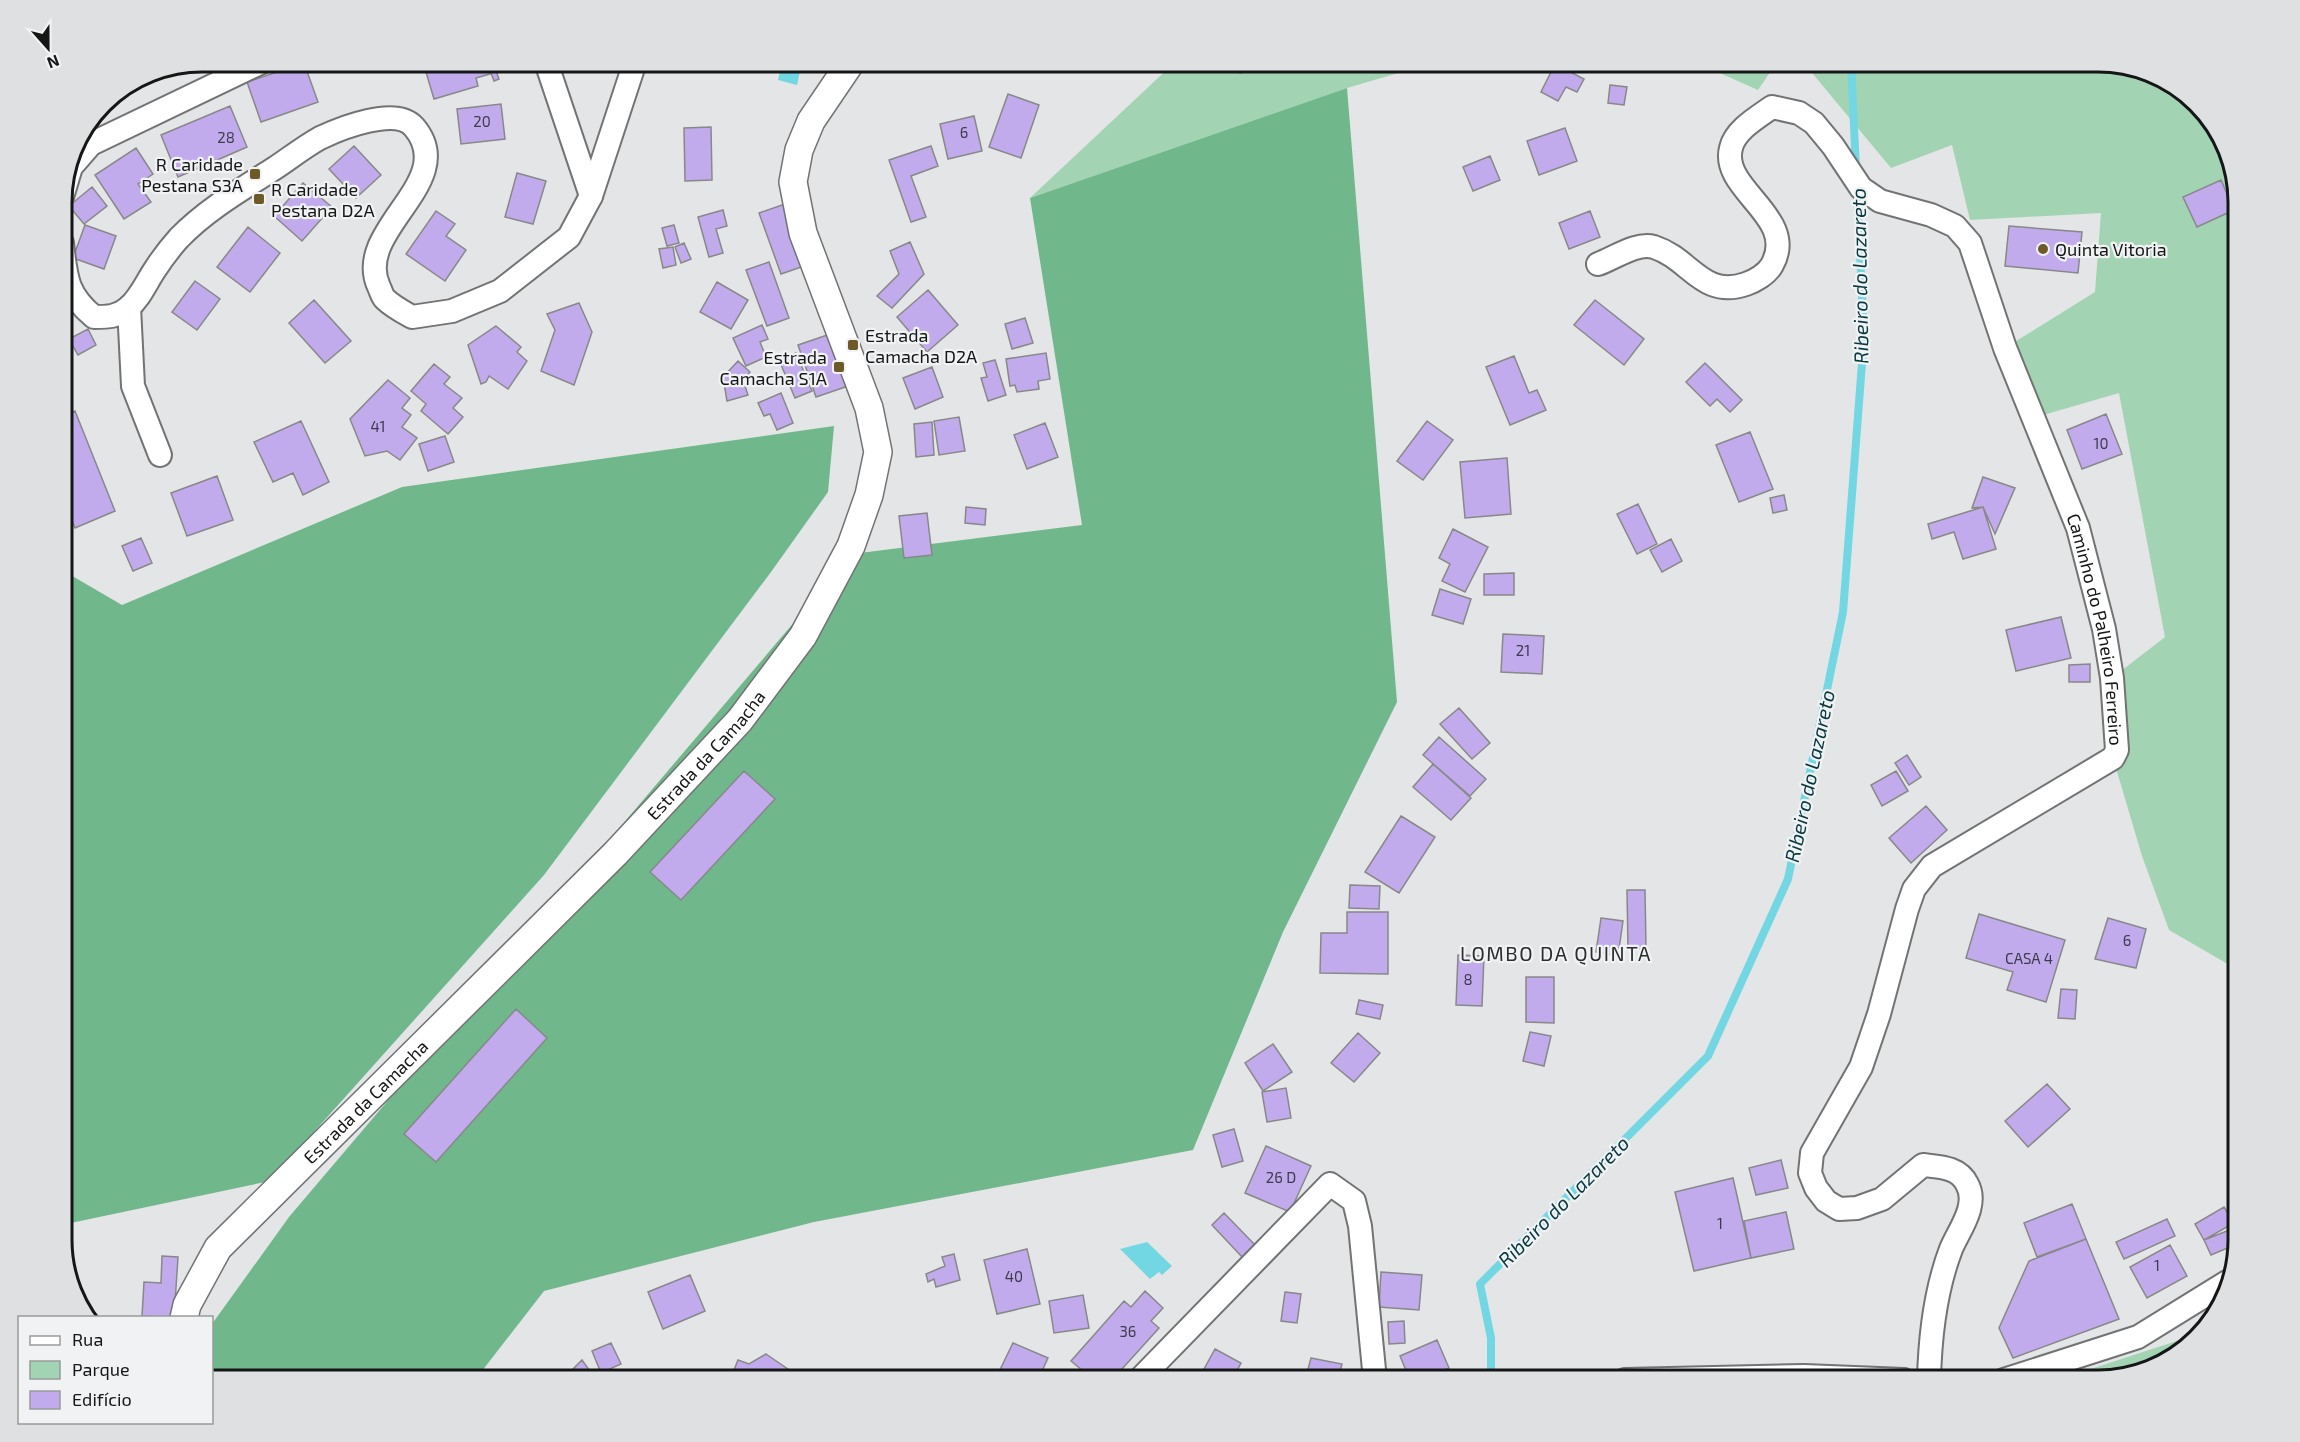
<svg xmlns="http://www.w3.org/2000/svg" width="2300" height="1442" viewBox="0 0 2300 1442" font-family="'Exo 2',sans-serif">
  <rect width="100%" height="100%" fill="#e4e5e6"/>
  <!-- green -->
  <path fill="#a2d4b4" d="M1175,62H1436L1347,88L1030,198Z
    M1695,62H1777L1758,90Z
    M1803,62H2098L2169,80L2220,131L2238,193V970L2169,930L2142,856L2113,758L2112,678L2165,637L2119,393L2033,418L2005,348L2095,292L2101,213L1970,220L1952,145L1891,168Z
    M2195,1335L2169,1362L2099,1380H2057Z"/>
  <!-- forest -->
  <path fill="#70b78c" d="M1347,88L1397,702L1283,932L1193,1150L814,1222L544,1291L475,1380H212V1324L289,1217L852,554L1082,525L1030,198Z
    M834,426L828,492L771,572L544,875L270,1181L66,1224L62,1242V570L122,605L402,487Z"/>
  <!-- water -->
  <path fill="#72d7e3" d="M782,62H802L797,85L778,80Z
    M1147,1242L1172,1266L1162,1275L1159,1272L1150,1279L1120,1249Z"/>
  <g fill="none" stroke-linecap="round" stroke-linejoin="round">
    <!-- stream -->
    <path stroke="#72d7e3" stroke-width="8" d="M1851,62L1856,170
      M1491,1380V1338L1480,1284L1708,1056L1788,879L1843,612L1864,337L1857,189"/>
  </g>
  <!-- building -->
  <path fill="#c1abed" stroke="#888889" stroke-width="1.5" d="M423,62H486L490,74L476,78L478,86L434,99Z
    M581,62H604L584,70Z
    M1226,62H1243L1241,73L1224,69Z
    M304,63L318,102L261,122L247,82Z
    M493,63L499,79L494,81L488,65Z
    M1555,64L1584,79L1577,92L1566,87L1558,101L1541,92Z
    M1610,85L1627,87L1624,105L1608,103Z
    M1008,94L1039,105L1021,158L989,147Z
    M501,104L505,139L461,144L457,109Z
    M230,106L247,147L178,177L161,135Z
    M974,116L982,151L948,159L940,124Z
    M711,127L712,180L685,181L684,128Z
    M1565,128L1577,161L1539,175L1527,141Z
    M354,146L381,175L356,198L329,169Z
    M931,146L938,166L911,176L926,217L911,222L889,160Z
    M136,148L153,174L138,184L151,202L124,219L95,175Z
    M1490,156L1500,180L1473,191L1463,167Z
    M517,173L546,181L533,224L505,217Z
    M2221,180L2234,210L2197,227L2183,197Z
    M303,183L332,207L302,241L274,216Z
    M92,187L107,206L84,224L69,206Z
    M785,204L807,265L781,274L759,213Z
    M723,210L727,226L716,229L723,253L709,257L698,217Z
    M436,211L455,224L446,236L466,250L445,281L406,254Z
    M1590,211L1600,237L1569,249L1559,223Z
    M85,225L116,236L104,269L73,258Z
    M674,225L679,243L667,246L662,228Z
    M2009,226L2082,232L2078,273L2005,266Z
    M248,227L280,253L250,292L217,267Z
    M910,242L924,274L892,308L877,296L899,274L890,251Z
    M684,243L691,259L681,263L675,247Z
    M673,247L676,265L663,268L659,249Z
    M769,262L789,318L767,326L746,270Z
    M195,281L220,299L197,330L172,312Z
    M717,282L748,300L731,329L700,312Z
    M928,290L958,325L927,352L897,317Z
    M314,300L351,341L325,363L289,323Z
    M1595,300L1644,339L1624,365L1574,325Z
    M579,303L592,332L574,385L541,371L555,330L547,314Z
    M1025,318L1033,343L1012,349L1005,324Z
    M762,325L768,339L760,342L766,357L746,366L733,338Z
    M496,326L521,347L517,352L527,361L508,389L489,376L486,382L481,384L468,345Z
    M88,329L96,345L78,355L69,339Z
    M839,331L857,383L816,397L798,345Z
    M796,353L812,391L795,398L779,360Z
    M1046,353L1050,379L1038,381L1039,389L1017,392L1015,385L1010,386L1006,359Z
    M1514,356L1529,393L1537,390L1546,410L1510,425L1486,367Z
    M995,360L1006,395L988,401L981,378L987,377L983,363Z
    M738,361L750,372L743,380L748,395L727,401L723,377Z
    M1705,363L1742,400L1730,412L1717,399L1710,406L1686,382Z
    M434,364L450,377L444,384L462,398L453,408L463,417L448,434L421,411L426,404L411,391Z
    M932,367L943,397L915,409L903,378Z
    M388,380L410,398L402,408L411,415L402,427L417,438L400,460L387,451L365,456L350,419Z
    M781,393L793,423L777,430L770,414L764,416L758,403Z
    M75,411L115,511L75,528L62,495V416Z
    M2106,414L2122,454L2082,469L2067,430Z
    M959,417L965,451L939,455L934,421Z
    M301,421L329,482L303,495L293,473L273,482L254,442Z
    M1427,421L1453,440L1423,480L1397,461Z
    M932,422L934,455L916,457L914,424Z
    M1045,423L1058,457L1027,469L1014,435Z
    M1750,432L1773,489L1739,502L1716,445Z
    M445,436L454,462L428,471L419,444Z
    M1507,458L1511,514L1465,518L1460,462Z
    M217,476L233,520L187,536L171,493Z
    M1983,477L2015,488L1995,534L1983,507L1972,508Z
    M1784,495L1787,510L1773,513L1770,498Z
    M1638,504L1657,544L1637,554L1617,514Z
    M966,507L986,509L985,525L965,523Z
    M1983,507L1996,549L1963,559L1954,532L1932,539L1928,524Z
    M927,513L932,555L904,558L899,516Z
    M1453,529L1488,547L1465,592L1442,581L1450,564L1439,558Z
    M141,538L152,563L133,571L122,546Z
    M1671,539L1682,561L1662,572L1650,550Z
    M1514,573V595H1484V574Z
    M1440,589L1471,599L1463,624L1432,615Z
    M2061,617L2071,658L2016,671L2006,630Z
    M1503,634L1544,636L1542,674L1501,672Z
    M2090,664V682H2069V665Z
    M1459,708L1490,743L1472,759L1440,724Z
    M1439,737L1486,779L1470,796L1423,755Z
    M1907,755L1921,777L1909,785L1895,763Z
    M1433,764L1471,798L1451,820L1413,787Z
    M744,771L775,799L681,900L650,872Z
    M1896,771L1908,791L1882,806L1871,785Z
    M1926,806L1947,830L1911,863L1889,838Z
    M1401,816L1435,837L1399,893L1365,872Z
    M1350,885L1380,886L1379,909L1349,908Z
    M1627,890H1645L1646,949H1628Z
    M1347,912H1388V974L1320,973L1321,933H1347Z
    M1979,914L2065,940L2046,1002L2007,990L2013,972L1966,958Z
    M1601,918L1623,921L1618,956L1596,952Z
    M2108,918L2146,929L2136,968L2095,959Z
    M1458,955L1484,956L1482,1006L1456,1005Z
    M1526,977H1554V1023L1526,1022Z
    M2061,989L2077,990L2075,1019L2058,1018Z
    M1359,1000L1383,1005L1380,1019L1356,1014Z
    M516,1009L547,1038L436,1162L404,1134Z
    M1530,1032L1551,1036L1544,1066L1523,1061Z
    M1358,1033L1380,1053L1354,1082L1331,1063Z
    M1273,1044L1292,1072L1263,1091L1245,1063Z
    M2047,1084L2070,1109L2028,1147L2005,1121Z
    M1286,1088L1291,1118L1267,1122L1262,1092Z
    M1234,1129L1243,1161L1222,1167L1213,1135Z
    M1266,1146L1311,1166L1290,1212L1245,1193Z
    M1781,1160L1788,1188L1756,1195L1749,1168Z
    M1733,1178L1751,1258L1694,1271L1675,1192Z
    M2072,1204L2086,1239L2037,1257L2024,1223Z
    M2224,1207L2234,1223L2204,1240L2195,1224Z
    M1786,1212L1794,1249L1751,1258L1744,1221Z
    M1224,1213L1255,1245L1242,1257L1212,1225Z
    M2167,1219L2175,1236L2124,1259L2116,1242Z
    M2232,1229L2237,1244L2211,1255L2204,1240Z
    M2086,1239L2119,1319L2013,1358L1999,1328L2029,1261Z
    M2170,1245L2187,1276L2147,1298L2130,1267Z
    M1027,1249L1040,1304L997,1314L984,1260Z
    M954,1254L960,1280L936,1287L934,1279L928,1282L926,1274L945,1266L942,1257Z
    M162,1256L178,1257L174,1318L142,1316L144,1282L161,1283Z
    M1381,1272L1422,1275L1419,1310L1379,1307Z
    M690,1275L705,1311L663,1329L648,1292Z
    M1145,1291L1163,1308L1151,1321L1159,1328L1112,1380H1094L1071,1361L1124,1301L1131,1307Z
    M1285,1292L1301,1294L1297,1323L1281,1321Z
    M1083,1295L1089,1328L1054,1333L1049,1301Z
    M1404,1321L1405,1343L1389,1344L1388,1322Z
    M1437,1340L1449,1368L1417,1380H1410L1400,1356Z
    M611,1343L621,1364L601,1373L592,1351Z
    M1013,1343L1048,1358L1038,1380H995Z
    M1215,1349L1241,1363L1232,1380H1198Z
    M766,1354L798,1376L795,1380H730L738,1360L749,1364Z
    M1311,1358L1342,1364L1338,1380H1305Z
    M582,1360L595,1378L592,1380H562Z"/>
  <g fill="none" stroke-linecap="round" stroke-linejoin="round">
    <defs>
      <g id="minor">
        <path d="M546,62L591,196"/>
        <path d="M62,197L71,167L91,144L262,62"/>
        <path d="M62,243C66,277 66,294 94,317C108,317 117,317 128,308C140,298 146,283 154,271C161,260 170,248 179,238C206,210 242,189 275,168C290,158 304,147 320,138C341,128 396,106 414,127C461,182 352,230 379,287C381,291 382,296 385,299C392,306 403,312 412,317L452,311L500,291L569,237L591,196L635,62"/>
        <path id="s1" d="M1598,264C1615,258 1636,242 1654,247C1691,259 1702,299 1746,284C1755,281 1767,274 1772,265C1799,217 1720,190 1731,148C1735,130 1758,117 1772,107L1799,113L1814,123L1833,146L1861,188L1880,201L1931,215L1955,226L1970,243L2005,348L2078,528L2104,629L2112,678L2117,750L2113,758L1932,866L1914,889L1907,909L1879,1014L1861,1067L1812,1153L1810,1173L1816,1188L1826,1201L1839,1209L1857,1208L1882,1199L1923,1165C1940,1167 1959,1167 1967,1184C1979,1205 1959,1230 1951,1249C1935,1291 1930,1336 1929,1380"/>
        <path d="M129,307L133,386L160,455"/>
        <path d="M1139,1380L1330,1184L1354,1201L1360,1226L1375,1380"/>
        <path d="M1625,1380L1804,1376L1904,1380"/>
        <path d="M2004,1380L2138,1337L2227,1282"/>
      </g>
      <g id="tertiary">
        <path id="s2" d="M184,1318L187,1305L218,1248L615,854L740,720L803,636L851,546L869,495L878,452L869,408L803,233L793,182L799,150L811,121L851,62"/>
      </g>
    </defs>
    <!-- minor casing -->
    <use href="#minor" stroke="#727374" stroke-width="26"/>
    <!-- tertiary casing -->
    <use href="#tertiary" stroke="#727374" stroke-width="30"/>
    <!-- minor -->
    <use href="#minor" stroke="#fff" stroke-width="22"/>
    <!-- tertiary -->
    <use href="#tertiary" stroke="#fff" stroke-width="27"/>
  </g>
  <!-- markers -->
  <g fill="#6e5928" stroke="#f1f2f4" stroke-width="2">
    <rect x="249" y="168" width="12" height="12" rx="3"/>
    <rect x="253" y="193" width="12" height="12" rx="3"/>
    <circle cx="2043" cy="249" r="6"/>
    <rect x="847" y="339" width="12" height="12" rx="3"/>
    <rect x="833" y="361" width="12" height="12" rx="3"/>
  </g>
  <g text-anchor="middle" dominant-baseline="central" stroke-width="4.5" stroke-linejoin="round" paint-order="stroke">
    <!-- number labels -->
    <g font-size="15" fill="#403b4c">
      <text x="482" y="121">20</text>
      <text x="964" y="132">6</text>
      <text x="226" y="137">28</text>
      <text x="378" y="426">41</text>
      <text x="2101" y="443">10</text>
      <text x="1523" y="650">21</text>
      <text x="2127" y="940">6</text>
      <text x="2029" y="958">CASA 4</text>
      <text x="1468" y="979">8</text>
      <text x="1281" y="1177">26 D</text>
      <text x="1720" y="1223">1</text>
      <text x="2157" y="1265">1</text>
      <text x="1014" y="1276">40</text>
      <text x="1128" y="1331">36</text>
    </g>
    <!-- poi labels -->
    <g font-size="18" fill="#151616" stroke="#f1f2f4" text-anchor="start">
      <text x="243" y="164" text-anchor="end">R Caridade<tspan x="243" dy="21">Pestana S3A</tspan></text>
      <text x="271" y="189">R Caridade<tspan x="271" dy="21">Pestana D2A</tspan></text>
      <text x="2055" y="249">Quinta Vitoria</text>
      <text x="865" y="335">Estrada<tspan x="865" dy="21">Camacha D2A</tspan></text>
      <text x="827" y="357" text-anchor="end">Estrada<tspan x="827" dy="21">Camacha S1A</tspan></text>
    </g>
    <!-- street labels -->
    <g font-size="18" fill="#151616" stroke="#f1f2f4">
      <text stroke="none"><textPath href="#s1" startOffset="1047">Caminho do Palheiro Ferreiro</textPath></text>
      <text stroke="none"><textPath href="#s2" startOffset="772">Estrada da Camacha</textPath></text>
      <text stroke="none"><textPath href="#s2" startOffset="286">Estrada da Camacha</textPath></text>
    </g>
    <!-- water labels -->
    <g font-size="20" font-style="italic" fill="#06393e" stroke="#f1f2f4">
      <text transform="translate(1859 276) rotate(-91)">Ribeiro do Lazareto</text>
      <text transform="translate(1809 776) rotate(-78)">Ribeiro do Lazareto</text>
      <text transform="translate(1563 1201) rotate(-45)">Ribeiro do Lazareto</text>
    </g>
    <!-- neighbourhood labels -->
    <g font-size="20" letter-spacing="1.5" fill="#2c2d2e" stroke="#f1f2f4">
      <text x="1556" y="953">LOMBO DA QUINTA</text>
    </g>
  </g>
  <!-- crop -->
  <path d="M0 0H2300V1442H0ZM202 72H2098A130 130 0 0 1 2228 202V1240A130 130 0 0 1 2098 1370H202A130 130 0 0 1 72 1240V202A130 130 0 0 1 202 72Z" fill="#dfe0e2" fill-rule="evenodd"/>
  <path fill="none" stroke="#151616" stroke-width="3" d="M202 72H2098A130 130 0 0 1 2228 202V1240A130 130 0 0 1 2098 1370H202A130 130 0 0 1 72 1240V202A130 130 0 0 1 202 72Z"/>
  <!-- legend -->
  <rect x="18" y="1316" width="195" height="108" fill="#f1f2f4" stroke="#999a9b" stroke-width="1.5"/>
  <rect x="30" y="1336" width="30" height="9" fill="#ffffff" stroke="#999a9b" stroke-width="1.5"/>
  <text x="72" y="1346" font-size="18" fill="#151616">Rua</text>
  <rect x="30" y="1361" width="30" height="18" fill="#a2d4b4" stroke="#999a9b" stroke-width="1.5"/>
  <text x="72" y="1376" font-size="18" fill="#151616">Parque</text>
  <rect x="30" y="1391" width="30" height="18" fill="#c1abed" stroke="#999a9b" stroke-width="1.5"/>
  <text x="72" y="1406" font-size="18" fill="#151616">Edifício</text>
  <!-- north arrow -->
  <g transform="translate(48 48) rotate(159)" stroke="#f1f2f4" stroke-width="4.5" paint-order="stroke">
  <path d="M0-4.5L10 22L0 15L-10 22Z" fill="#151616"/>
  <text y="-9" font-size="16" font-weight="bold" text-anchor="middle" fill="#151616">N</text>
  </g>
</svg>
